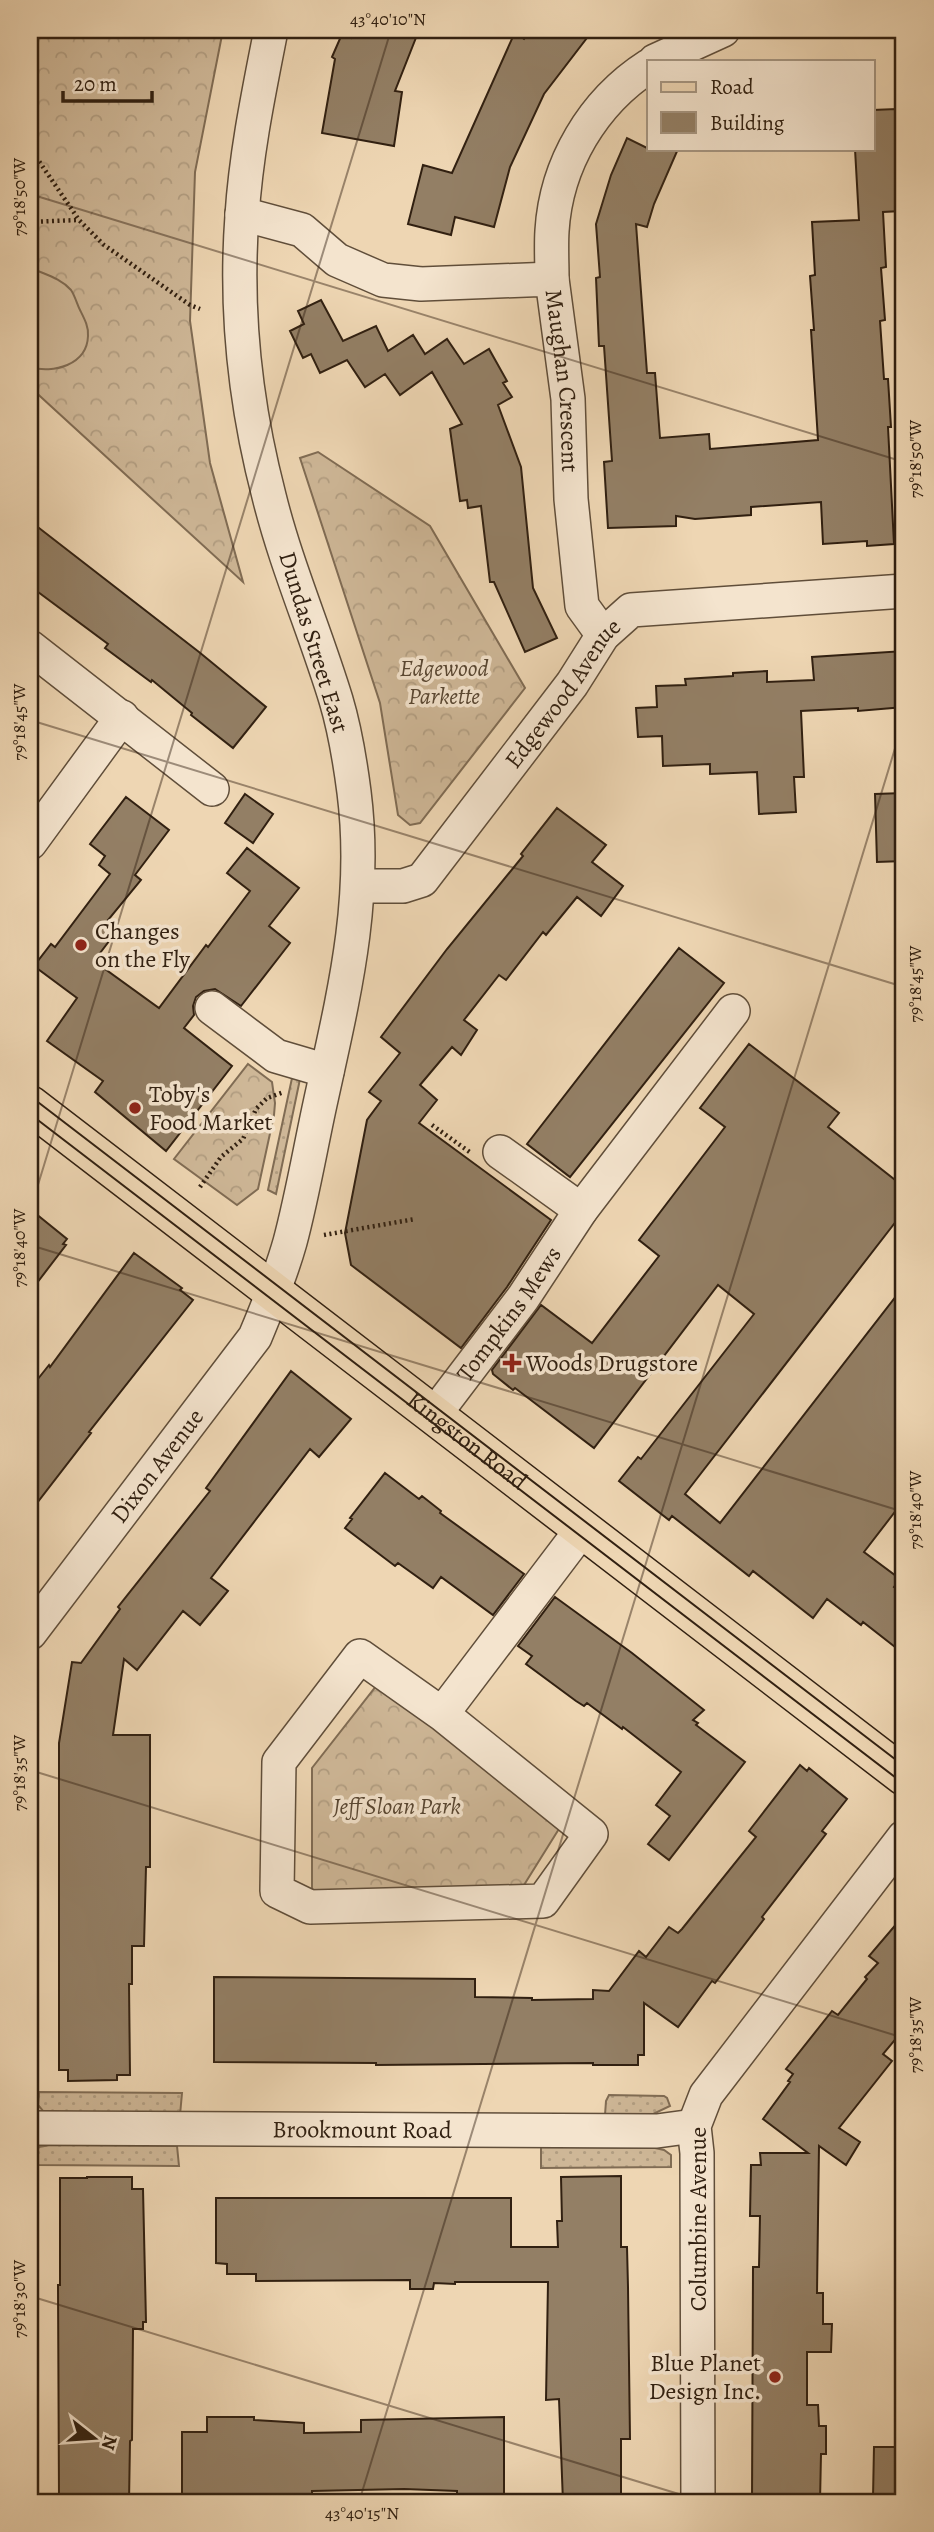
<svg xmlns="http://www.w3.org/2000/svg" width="934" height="2532" viewBox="0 0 934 2532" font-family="Alegreya,serif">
  <defs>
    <pattern id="grass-dots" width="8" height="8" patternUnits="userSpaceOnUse" patternTransform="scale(1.75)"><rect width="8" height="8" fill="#ceb797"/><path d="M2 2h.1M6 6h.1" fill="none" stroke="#b19d81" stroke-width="1.8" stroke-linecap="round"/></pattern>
    <pattern id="forest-crowns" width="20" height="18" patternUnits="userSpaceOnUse" patternTransform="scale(1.75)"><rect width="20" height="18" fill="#ceb797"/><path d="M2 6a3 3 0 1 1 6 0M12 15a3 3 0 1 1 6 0" fill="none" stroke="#b19d81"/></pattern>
  </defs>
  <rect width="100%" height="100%" fill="#eed6b3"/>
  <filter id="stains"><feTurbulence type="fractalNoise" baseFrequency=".00286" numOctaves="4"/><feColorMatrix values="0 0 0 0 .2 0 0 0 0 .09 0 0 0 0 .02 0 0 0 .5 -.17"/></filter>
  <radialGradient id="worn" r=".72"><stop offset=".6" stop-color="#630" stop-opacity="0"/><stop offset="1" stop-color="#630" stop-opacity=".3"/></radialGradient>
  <!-- grass -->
  <path fill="url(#grass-dots)" stroke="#806c54" stroke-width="2" d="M292,1078L300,1079L276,1194L268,1190Z
    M39,2092L182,2093L180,2115L43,2111L38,2105Z
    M609,2095L664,2096L667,2098L670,2106L651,2115H605L606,2101Z
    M50,2145L177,2146L179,2166L38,2165C35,2159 35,2153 39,2147Z
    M541,2147L655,2148L664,2150L671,2155V2167L541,2168Z"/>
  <!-- forest -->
  <path fill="url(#forest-crowns)" stroke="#806c54" stroke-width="2" d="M30,30H223L195,172L190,321L210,463L243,582L30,387Z
    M318,452L430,526L525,688L420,823L410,825L398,815L380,703L300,458Z
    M248,1064L272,1082L275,1103L274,1115L258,1189L237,1205L174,1159Z
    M377,1685L562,1824L519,1893L312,1891V1768Z"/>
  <!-- garden -->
  <path fill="#ceb797" stroke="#806c54" stroke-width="2" d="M38,271C50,276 62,280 71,290C75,296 77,304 80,310C84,318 89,327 88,336C87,365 53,374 30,367V272Z"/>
  <!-- building -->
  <path fill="#937f65" stroke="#312011" stroke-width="2" d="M355,30H419L395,91L402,92L394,146L322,133L335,59L332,57L342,34L351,38Z
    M532,30H593L544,94L510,167L494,227L455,217L451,235L408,224L423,165L452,173L515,32L524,39Z
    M896,109L901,211L883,212L886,267L881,268L885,320L880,321L884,379H888L891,427H888L894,544L867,546V541L823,544L821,502L751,507V515L695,519L676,516V526L608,528L604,462L612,461L604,346H599L596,278L600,277L596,224L611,175L627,138L649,149H678L654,204L647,227L636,224L647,373H655L660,438L709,434L710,449L818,440L811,330H814L810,276L815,275L812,222L859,220L855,149H873V110Z
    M321,300L343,341L376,326L388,351L413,335L425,354L447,339L464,364L489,349L507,381L503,383L512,397L498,405L521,467L533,588L557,638L525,652L494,582H490L481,506L468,508L467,500L460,501L450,429L462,424L432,372L400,395L385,374L365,387L347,360L320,373L311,354L303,358L290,331L304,324L298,311Z
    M30,521L199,652L266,707L233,748L191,715L192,713L152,680L151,682L105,648L108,644L30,586Z
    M904,651V707L858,711V708L801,711L804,777H794L796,812L759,814L757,772L710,774V764L663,766L662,736L638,737L636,708L657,707L656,686L686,685L685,679L733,676V673L767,671V682L814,680L812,657Z
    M904,793V861L877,862L875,794Z
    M245,794L273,814L253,843L225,823Z
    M126,797L169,830L135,875L141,880L108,920L119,928L94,961L159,1008L206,945L208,947L250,891L227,873L247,848L299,888L269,926L290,943L241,1006L215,989L204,991L196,997L193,1006L194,1015L184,1028L232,1066L166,1151L95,1092L103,1081L47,1041L77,998L34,966L51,944L55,947L110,874L99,865L105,856L90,844Z
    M557,808L606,845L592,862L623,886L601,916L577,897L546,935L543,932L506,980L499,975L464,1020L477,1030L461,1055L452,1047L420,1085L437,1100L419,1123L551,1220L507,1287L461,1348L351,1265L345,1233L367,1120L381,1101L369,1092L400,1053L381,1037L447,949L523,856L521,854Z
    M679,948L724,983L570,1177L527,1144Z
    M749,1044L839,1113L828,1127L904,1187V1211L685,1494L720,1523L904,1286V1500L864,1552L900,1579L894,1587L904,1594V1654L863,1622L861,1625L827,1599L813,1618L753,1571L749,1576L672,1516L669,1520L619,1481L638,1457L641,1459L754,1314L718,1285L594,1448L515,1388L513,1390L493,1374L492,1370L541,1305L592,1343L659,1256L639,1240L725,1127L700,1108Z
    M30,1209L67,1239L63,1244L66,1245L30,1292Z
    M134,1253L182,1288L180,1290L193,1300L89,1432L91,1433L30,1512V1389L49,1365L50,1367Z
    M291,1371L351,1419L319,1457L310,1449L211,1578L228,1591L200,1625L183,1611L137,1670L124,1659L113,1735H150V1867H146L144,1946H132V1984H129L130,2075H117V2080L68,2081V2070H59V1743L72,1662L81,1663L120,1609L118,1607L210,1491L206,1488Z
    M385,1473L419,1499L422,1496L441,1511L440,1513L524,1574L493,1615L441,1577L433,1588L398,1563L395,1566L345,1528L352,1519L350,1518Z
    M555,1597L632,1653L704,1710L693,1720L698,1723L696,1725L745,1762L669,1860L648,1844L670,1816L656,1805L681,1772L623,1727L622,1729L587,1703L584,1706L576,1701L526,1664L532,1656L518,1646Z
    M800,1765L807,1771L809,1768L847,1799L822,1831L826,1834L762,1917L764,1919L715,1983L712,1981L678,2027L644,2003V2055H638V2065H593V2063L376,2065V2063L214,2062V1977L475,1979V1997L532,1998V2000L593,1999V1990L609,1991L639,1951L646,1957L669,1927L678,1933L682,1929L756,1837L749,1831Z
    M904,1915V2012L896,2023L904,2029L883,2054L892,2061L839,2128L860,2142L846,2165L819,2146L817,2293H823V2324H832L831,2352H807V2405H818L819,2426H826V2454H821L820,2502H752L753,2267H759L760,2216H750L751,2165H761L760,2153H808L763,2119L790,2082L788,2081L793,2074L786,2069L832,2011L838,2015L867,1979L865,1977L878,1963L869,1956Z
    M621,2176V2247H627L628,2287L630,2439H621V2502H563L559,2399L546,2400L548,2282H455V2284L434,2283L433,2289H410V2280L256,2281V2274H227V2264L216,2263V2198H511V2247H558L557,2221H562L561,2177Z
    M87,2177H132V2189H143L146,2322H143V2329H133L132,2440L130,2441L129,2502H71V2498H59L58,2285H60V2178H87Z
    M207,2417H254V2420L304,2423V2433L361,2432V2420L504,2417V2500H457V2491L404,2489L312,2491V2498H281V2501L182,2498V2432H207Z
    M874,2447H904V2498H873Z"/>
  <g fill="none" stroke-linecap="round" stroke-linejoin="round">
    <defs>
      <g id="minor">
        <path d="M655,61L723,30"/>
        <path id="s1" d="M242,214L302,230L337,260L383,280L421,284L552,279L568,399L571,499L582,606L603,635"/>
        <path d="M552,279C552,263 551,246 552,231C556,164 593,102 649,66"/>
        <path d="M30,647L212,789"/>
        <path d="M30,843L122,717"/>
        <path id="s2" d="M358,886H403L422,880L572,684L603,635L631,610L904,591"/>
        <path d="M212,1008L276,1056L327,1071"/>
        <path d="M500,1152L581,1210"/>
        <path id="s3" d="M434,1415L523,1298L581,1210L733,1011"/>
        <path id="s4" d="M30,1633L255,1337C268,1306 281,1274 290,1242C302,1197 310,1150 320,1104C343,998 368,902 354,792C350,761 345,730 336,700C315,631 286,565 269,496C245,404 235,310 242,216C246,153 259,91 271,30"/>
        <path d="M442,1714L360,1656L279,1762L277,1891L310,1907L543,1901L591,1834L442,1714L583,1528"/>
        <path id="s5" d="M30,2128L657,2131L694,2126"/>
        <path d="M698,2502L697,2153L694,2126L706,2095L904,1837"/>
      </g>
      <g id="major">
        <path id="s6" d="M30,1105L904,1776"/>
      </g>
    </defs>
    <!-- minor casing -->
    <use href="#minor" stroke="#604e3a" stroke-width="36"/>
    <!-- major casing -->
    <use href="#major" stroke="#312011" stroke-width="41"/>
    <!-- path -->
    <path stroke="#312011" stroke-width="4.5" stroke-dasharray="2 3.5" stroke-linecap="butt" d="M30,148L79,220L104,245L190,305L200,309
      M30,222L78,220
      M432,1125L471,1153
      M200,1187L221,1157L243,1139L256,1109L267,1098L284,1092
      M324,1235L415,1219"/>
    <!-- minor -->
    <use href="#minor" stroke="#f4e4ce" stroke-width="33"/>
    <!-- major -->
    <use href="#major" stroke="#eed6b3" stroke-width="38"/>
    <!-- tram -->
    <path stroke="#312011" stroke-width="2" d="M30,1096L904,1766
      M30,1114L904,1784"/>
  </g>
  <!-- ticks -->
  <path fill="none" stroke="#312011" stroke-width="2" stroke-opacity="0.45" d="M30,194L904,462M30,720L904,987M30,1211L391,30M30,1245L904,1512M30,1770L904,2038M30,2296L705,2502M359,2502L904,719"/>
  <!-- markers -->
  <g fill="#8f2418" stroke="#f4e4ce" stroke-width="2.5">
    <circle cx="81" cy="945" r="7"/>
    <circle cx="135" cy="1108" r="7"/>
    <path d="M508.5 1352.5h7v7h7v7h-7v7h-7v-7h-7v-7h7z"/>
    <circle cx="775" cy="2377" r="7"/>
  </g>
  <g text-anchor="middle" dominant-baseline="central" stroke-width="7" stroke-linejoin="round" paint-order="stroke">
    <!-- street labels -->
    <g font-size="24" fill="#312011" stroke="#f4e4ce">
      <text stroke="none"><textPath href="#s1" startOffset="430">Maughan Crescent</textPath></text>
      <text transform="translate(314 642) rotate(73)">Dundas Street East</text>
      <text stroke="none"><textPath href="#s2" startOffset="299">Edgewood Avenue</textPath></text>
      <text stroke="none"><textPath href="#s3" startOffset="126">Tompkins Mews</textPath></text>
      <text stroke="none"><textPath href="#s6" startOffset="551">Kingston Road</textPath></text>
      <text stroke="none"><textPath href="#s4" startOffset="210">Dixon Avenue</textPath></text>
      <text stroke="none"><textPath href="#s5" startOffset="332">Brookmount Road</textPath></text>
      <text transform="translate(698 2219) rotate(-90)">Columbine Avenue</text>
    </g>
    <!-- park labels -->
    <g font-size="24" font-style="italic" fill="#584632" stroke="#f4e4ce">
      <text x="444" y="668">Edgewood<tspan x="444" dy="28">Parkette</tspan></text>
      <text x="397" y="1806">Jeff Sloan Park</text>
    </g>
    <!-- poi labels -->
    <g font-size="24" fill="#312011" stroke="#f4e4ce" text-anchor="start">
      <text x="95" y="931">Changes<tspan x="95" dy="28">on the Fly</tspan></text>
      <text x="149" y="1094">Toby's<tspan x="149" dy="28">Food Market</tspan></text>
      <text x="526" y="1363">Woods Drugstore</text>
      <text x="761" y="2363" text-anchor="end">Blue Planet<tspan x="761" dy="28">Design Inc.</tspan></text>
    </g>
  </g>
  <!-- margin -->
  <rect width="934" height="2532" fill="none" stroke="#eed6b3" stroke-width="77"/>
  <!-- legend -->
  <rect x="647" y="60" width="228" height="91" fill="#f4e4ce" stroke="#a69682" stroke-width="2"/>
  <rect x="661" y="82" width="35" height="10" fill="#eed6b3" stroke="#a69682" stroke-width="2"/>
  <text x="710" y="94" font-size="21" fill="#312011">Road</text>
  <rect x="661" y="112" width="35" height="21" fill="#937f65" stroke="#a69682" stroke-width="2"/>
  <text x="710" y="130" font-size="21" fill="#312011">Building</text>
  <!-- north arrow -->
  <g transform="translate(94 2438) rotate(107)" stroke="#f4e4ce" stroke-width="5" paint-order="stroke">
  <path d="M0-5L12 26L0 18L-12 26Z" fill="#312011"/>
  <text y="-10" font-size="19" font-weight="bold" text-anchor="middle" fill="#312011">N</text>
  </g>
  <!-- scale -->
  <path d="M63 91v10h89v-10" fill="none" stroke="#312011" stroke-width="3.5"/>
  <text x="74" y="91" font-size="21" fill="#312011" stroke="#f4e4ce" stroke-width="5" paint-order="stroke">20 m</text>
  <rect x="38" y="38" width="857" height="2456" fill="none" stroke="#312011" stroke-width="2.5"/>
  <g font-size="18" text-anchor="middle" fill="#312011">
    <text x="388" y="25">43°40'10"N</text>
    <text transform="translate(19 197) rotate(-90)" y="6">79°18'50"W</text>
    <text transform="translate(915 459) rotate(-90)" y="6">79°18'50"W</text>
    <text transform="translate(19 722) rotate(-90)" y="6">79°18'45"W</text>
    <text transform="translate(915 984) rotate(-90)" y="6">79°18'45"W</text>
    <text transform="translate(19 1248) rotate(-90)" y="6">79°18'40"W</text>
    <text transform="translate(915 1510) rotate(-90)" y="6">79°18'40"W</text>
    <text transform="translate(19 1773) rotate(-90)" y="6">79°18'35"W</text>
    <text transform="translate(915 2035) rotate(-90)" y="6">79°18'35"W</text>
    <text transform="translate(19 2299) rotate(-90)" y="6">79°18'30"W</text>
    <text x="362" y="2519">43°40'15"N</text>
  </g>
  <rect width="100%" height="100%" filter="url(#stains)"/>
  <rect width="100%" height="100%" fill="url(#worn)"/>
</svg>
